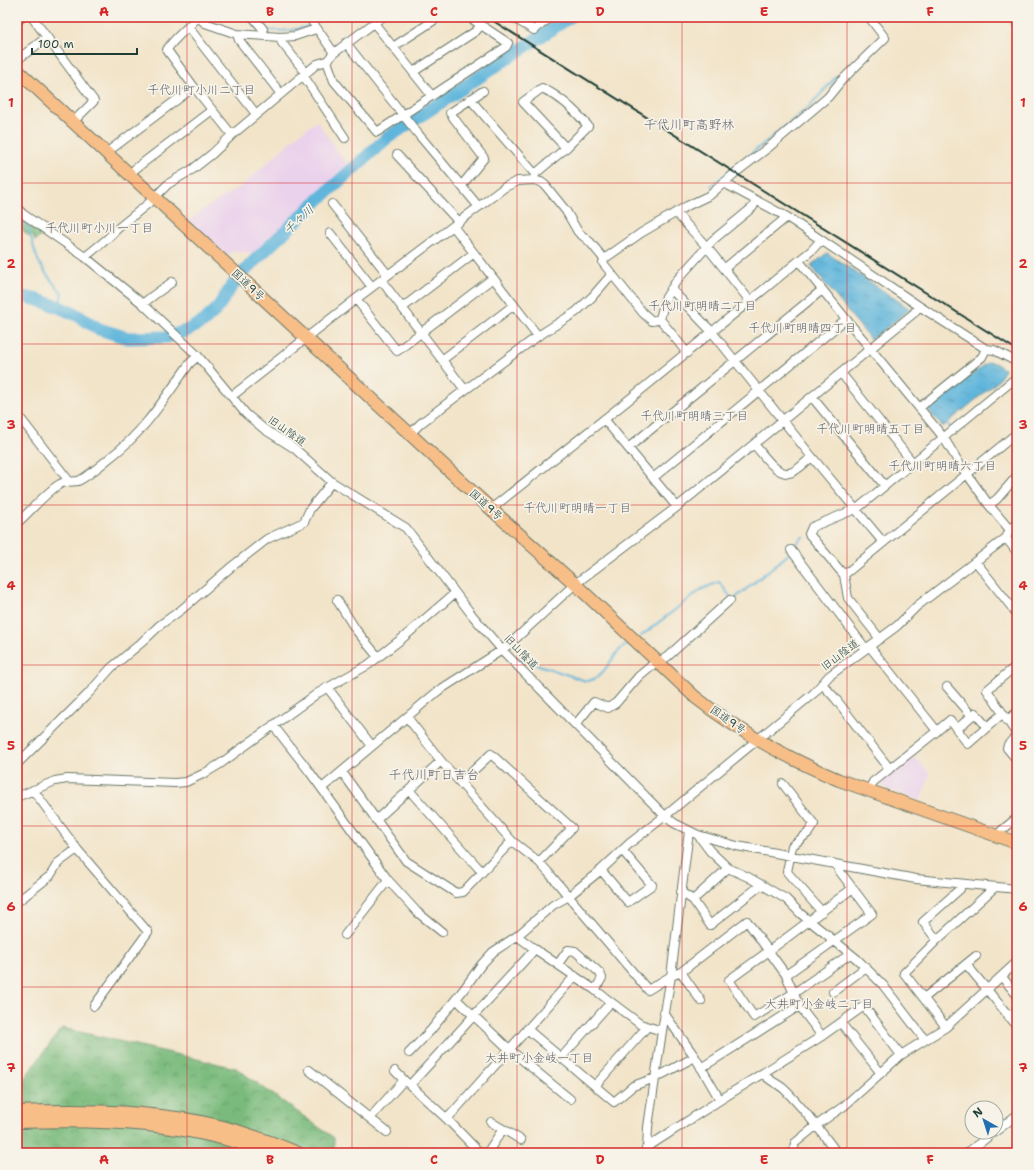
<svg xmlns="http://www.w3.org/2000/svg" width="1034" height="1170" viewBox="0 0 1034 1170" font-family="'Shantell Sans','Klee One',sans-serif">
  <defs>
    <pattern id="forest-crowns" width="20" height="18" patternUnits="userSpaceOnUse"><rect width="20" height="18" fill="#7abb7d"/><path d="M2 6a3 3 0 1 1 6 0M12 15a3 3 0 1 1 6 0" fill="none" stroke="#639967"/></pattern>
    <pattern id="water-ripples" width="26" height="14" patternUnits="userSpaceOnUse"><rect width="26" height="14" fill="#5eb5db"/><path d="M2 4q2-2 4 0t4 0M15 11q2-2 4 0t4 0" fill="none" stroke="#4d94b2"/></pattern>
  </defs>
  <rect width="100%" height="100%" fill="#f7f3e8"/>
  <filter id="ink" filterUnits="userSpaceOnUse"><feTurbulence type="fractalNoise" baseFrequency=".025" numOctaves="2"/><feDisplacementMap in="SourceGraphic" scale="8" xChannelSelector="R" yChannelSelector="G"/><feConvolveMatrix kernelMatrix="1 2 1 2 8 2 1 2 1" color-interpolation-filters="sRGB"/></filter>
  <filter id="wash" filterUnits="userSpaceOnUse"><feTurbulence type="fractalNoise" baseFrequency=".012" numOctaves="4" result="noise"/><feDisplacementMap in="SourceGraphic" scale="16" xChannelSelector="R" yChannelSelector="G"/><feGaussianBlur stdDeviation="0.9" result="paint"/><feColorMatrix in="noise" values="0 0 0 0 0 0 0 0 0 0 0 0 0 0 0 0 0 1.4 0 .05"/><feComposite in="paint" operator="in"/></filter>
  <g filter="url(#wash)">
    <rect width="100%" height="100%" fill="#f2e4c9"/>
    <!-- built -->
    <path fill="#ead1ec" d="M317,121L349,167L334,178L254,254L246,252L239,253L235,250L226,256L188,222L204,209L243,185L298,135Z
      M915,757L930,774L920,801L884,788L883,786L884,779Z"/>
    <!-- forest -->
    <path fill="url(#forest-crowns)" stroke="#4c7c58" d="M17,213L36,227L41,236L35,241L33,235L29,236L17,225Z
      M62,1028L236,1068L334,1138V1153H17V1088Z"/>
    <!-- water -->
    <path fill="url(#water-ripples)" stroke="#3e7988" d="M827,253L910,309L871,340L811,266Z
      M991,362L995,363L1005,370L997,382L944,426H942L930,412L929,408L987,363Z"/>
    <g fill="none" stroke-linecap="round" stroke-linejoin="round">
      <!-- stream -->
      <path stroke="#5eb5db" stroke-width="2" d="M248,17L258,29L261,30
        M1008,17L1017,36
        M315,23L326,17
        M265,30C282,32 296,31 312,25
        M711,186L808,108L837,76
        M17,214C33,227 31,246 39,262C45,274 53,283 62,293L59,307
        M946,421L951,429
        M795,548V544L804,536
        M641,636L702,589L719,582L733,600L790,553
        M515,657L586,681C607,680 611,650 630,643"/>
      <!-- river -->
      <path stroke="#5eb5db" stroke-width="13" d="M17,295L38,300L59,307L77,315L99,329L128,338L167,337L186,331L203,322L216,310L232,286L251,264L314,204L387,138L570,17"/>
    </g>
  </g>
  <g filter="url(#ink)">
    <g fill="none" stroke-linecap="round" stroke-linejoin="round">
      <defs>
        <path id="minor" d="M32,17L94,101L73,122
          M198,17C189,27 172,40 167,50L194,87L232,135
          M198,17L205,23L237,34L280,37L295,36L316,29
          M253,17L263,29L264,35
          M309,17L334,53
          M512,17L534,30L551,17
          M534,17L541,25
          M374,23L432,96
          M189,28L256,114
          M237,34L239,40L281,94
          M280,37L282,43L306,73
          M346,43L419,135L479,207
          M393,47L439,17
          M17,60L47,37
          M327,61L334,81L377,132L506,47L508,43L469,17
          M413,72L476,31L481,25
          M303,75L345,138
          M470,99L535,174
          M106,153L194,87
          M397,155L459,222
          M129,175L135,169L212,110
          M534,180L535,174L566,148L588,126C575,110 561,97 542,88L523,102L566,148
          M724,183L787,217L919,306L986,349L994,350L1017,362
          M462,185L484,158L450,113L483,91
          M332,204L388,275
          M17,208L23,214L85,257L143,304L198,356L246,414L264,429L294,448L332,482L406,528L472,615L502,650L665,816L674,823L698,835L737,846L916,879L1017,889
          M676,213L706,246L750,301
          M453,226L538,336
          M330,233L372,287
          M85,257L107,239L117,229L150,202L168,184L193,169L212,154L232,135L306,73L317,64L327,61L334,53L382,17
          M604,259L641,233L687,206L710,195L735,173L769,147L828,97L841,81L885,38L869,17
          M799,261L846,319L944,438L962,468L967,474L989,505L1010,530
          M725,268L787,217
          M381,280L465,390
          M671,289L712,332L812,457L883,542
          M356,299L397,351L493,278
          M143,304C150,297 163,289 172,282
          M402,308L474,253
          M687,353L660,319L665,299L677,280L713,240L753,207L756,200
          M442,360L514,305
          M841,373L913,463
          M232,396L356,299L505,187L518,181L534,180L541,182L545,185L566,211L578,232L590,242L604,259L603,263L643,313L652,321L660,319
          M812,397L885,486
          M919,408L982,357L986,349
          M17,414L69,481
          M604,419L677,507
          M410,434L421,423L465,390L538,336L576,312L592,297L612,274
          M754,444C762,453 776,475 789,473C797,472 805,462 812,457
          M628,448L822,290
          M653,478L846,319
          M989,505L997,499L1017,476
          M491,509L636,394L812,250L821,240
          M17,523C30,512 46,492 60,484C66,481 72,482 78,481C84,479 106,461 112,456C145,431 166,396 190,363L198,356
          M1006,538L1017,552
          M791,550L866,649
          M976,562L1017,614
          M844,575L1017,433
          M337,600L356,630L378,657
          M880,639L848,598L844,575L809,534L812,527L858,508L1017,377
          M1017,665L987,690L1016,733L1015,737L1008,745L1007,748L1017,760
          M822,684L835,698L889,768
          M327,687L372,746
          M947,687L972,716
          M407,717L441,761L512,841L539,862L548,872L648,990L671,976L681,972L747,921L786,975L799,1006L822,1036L720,1100L646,1148
          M1007,721L1017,712
          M576,724L594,702L608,708L616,703L639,676L651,666L667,657L730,600
          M273,725L309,771L388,880L417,912L442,932
          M957,729L975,713L987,727
          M937,731L950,720L968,744L1002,714
          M17,764L88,694L111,668L141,643L160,625L181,610L230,568L267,539L304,522L310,509L332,482
          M342,772L406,861L456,893L463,892L512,841
          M461,782L491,754L572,828L539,862
          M783,784L814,824L808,833L792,846L787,872L822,912
          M322,788L438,691L502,650L512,642L575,584L677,507L914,313L919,306
          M33,790L77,849L148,932L94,1006
          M409,790L482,872
          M869,790L873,782L937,731L870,647
          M17,797L55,781L67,779L175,783L186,782L205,773L220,764L318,693L368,665L404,637L455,593
          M376,820L441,761
          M698,835L710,851L728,868
          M999,836L1001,831L1017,818
          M601,870L628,902L652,885L622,850
          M681,892L693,900L728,868L748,877L786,899L801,914L857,959L883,985L925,1040
          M693,900L710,925L761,885
          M17,902L50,876L58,863L77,849
          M345,935L388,880
          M517,936L535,949
          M937,940L923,922L960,889L961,884
          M850,954L794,993L754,1017L729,980L769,951L853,888
          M558,964L568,950L575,951L600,973L602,978L595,990
          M966,964L1017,1026
          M681,972L701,1001
          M786,975L872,914L838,869V865
          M575,976L447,1119L410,1085L535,949L595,990L640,1024L662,1031
          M1002,977L1017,995
          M833,992L866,967
          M924,998L976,956
          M456,999L509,1049L570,1099
          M664,1013L695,1057
          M1009,1017L1017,1010
          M841,1023L880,1072
          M946,1027L904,973L937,940L995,887
          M527,1029L614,1102L633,1086L655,1078L695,1057L720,1100
          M822,1036L864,1006L901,1055
          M409,1053L431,1030L464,989L481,965L493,952L517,936L553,905L569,896L601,870L630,843L665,816L814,693L829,676L897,626L917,606L1006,538L1010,530L1017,524
          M561,1058L611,1002
          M701,1068L799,1006
          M309,1070L387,1132
          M395,1071L407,1083
          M763,1073C768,1081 778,1083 785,1090C804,1109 821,1131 837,1153
          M595,1086L647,1027
          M370,1118L404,1080
          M447,1119L480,1153H487L503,1129
          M491,1122L521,1140
          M996,1131L1017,1115
          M647,1150L648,1127L662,1031L671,976L689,831
          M793,1153L795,1143L817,1125L844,1106L901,1055L946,1027L1017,962
          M967,1153L994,1132"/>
        <path id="major" d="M17,20L21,17"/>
        <path id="highway" d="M17,70L306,338L491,509L575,584L695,697C739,732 787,758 839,780L1017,843
          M17,1112C73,1110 129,1110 184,1119C223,1125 262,1138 298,1153
          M17,1122C105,1119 186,1122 270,1153"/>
      </defs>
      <!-- minor casing -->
      <use href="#minor" stroke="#697768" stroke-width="10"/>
      <!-- major casing -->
      <use href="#major" stroke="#697768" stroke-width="12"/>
      <!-- highway casing -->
      <use href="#highway" stroke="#697768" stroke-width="14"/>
      <!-- minor -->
      <use href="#minor" stroke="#fff" stroke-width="8"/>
      <!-- major -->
      <use href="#major" stroke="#f7be88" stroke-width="10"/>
      <!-- highway -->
      <use href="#highway" stroke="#f7be88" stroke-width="12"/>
      <!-- rail -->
      <path stroke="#1f3d34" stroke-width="2" d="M487,17L1017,350"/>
    </g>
  </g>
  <!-- grid -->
  <path fill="none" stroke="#d62828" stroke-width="1" stroke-opacity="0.55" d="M187,17V1153M352,17V1153M517,17V1153M682,17V1153M847,17V1153M17,183H1017M17,344H1017M17,505H1017M17,665H1017M17,826H1017M17,987H1017"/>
  <g text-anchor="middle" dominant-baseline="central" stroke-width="3.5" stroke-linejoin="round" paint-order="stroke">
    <!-- street labels -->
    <g font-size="11" fill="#1f3d34" stroke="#f7f3e8">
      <text transform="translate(248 285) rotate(43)">国道9号</text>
      <text transform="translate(287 431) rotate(35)">旧山陰道</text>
      <text transform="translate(486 505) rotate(42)">国道9号</text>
      <text transform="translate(521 652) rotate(46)">旧山陰道</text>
      <text transform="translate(840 655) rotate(-37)">旧山陰道</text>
      <text transform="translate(728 720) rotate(35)">国道9号</text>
    </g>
    <!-- neighbourhood labels -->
    <g font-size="12" fill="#62646e" stroke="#f7f3e8">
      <text x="201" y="90">千代川町小川二丁目</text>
      <text x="99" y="228">千代川町小川一丁目</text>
      <text x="702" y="306">千代川町明晴二丁目</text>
      <text x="802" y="328">千代川町明晴四丁目</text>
      <text x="694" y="416">千代川町明晴三丁目</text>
      <text x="870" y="429">千代川町明晴五丁目</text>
      <text x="942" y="466">千代川町明晴六丁目</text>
      <text x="577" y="508">千代川町明晴一丁目</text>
      <text x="819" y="1004">大井町小金岐二丁目</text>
      <text x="539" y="1058">大井町小金岐一丁目</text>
    </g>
    <!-- water labels -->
    <g font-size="12" font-style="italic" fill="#2f5b5e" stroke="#f7f3e8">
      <text transform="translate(299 220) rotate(-43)">千々川</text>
    </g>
    <!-- quarter labels -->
    <g font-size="13" fill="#62646e" stroke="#f7f3e8">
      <text x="689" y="124">千代川町高野林</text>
      <text x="434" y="774">千代川町日吉台</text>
    </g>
  </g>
  <!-- margin -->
  <rect width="1034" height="1170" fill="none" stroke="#f7f3e8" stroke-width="44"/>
  <!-- north arrow -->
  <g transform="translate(984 1120) rotate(321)"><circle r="19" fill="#f7f3e8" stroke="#a1aaa0"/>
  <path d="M0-3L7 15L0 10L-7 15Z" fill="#1f6fb2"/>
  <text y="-6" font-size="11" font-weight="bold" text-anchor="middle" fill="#1f3d34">N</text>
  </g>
  <!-- scale -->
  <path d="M32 48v6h105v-6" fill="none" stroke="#1f3d34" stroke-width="2"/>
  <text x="38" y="48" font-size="12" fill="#1f3d34" stroke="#f7f3e8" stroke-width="3" paint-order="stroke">100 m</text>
  <rect x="22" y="22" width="990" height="1126" fill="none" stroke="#d62828" stroke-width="1.5"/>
  <g font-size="13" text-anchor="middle" font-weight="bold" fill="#d62828">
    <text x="104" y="16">A</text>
    <text x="270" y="16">B</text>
    <text x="434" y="16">C</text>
    <text x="600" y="16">D</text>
    <text x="764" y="16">E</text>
    <text x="930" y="16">F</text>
    <text x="11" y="107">1</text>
    <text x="1023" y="107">1</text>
    <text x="11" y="268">2</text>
    <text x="1023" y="268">2</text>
    <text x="11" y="429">3</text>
    <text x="1023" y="429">3</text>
    <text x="11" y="590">4</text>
    <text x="1023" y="590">4</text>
    <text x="11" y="750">5</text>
    <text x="1023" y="750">5</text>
    <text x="11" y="911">6</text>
    <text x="1023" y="911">6</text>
    <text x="11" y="1072">7</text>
    <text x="1023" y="1072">7</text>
    <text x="104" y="1164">A</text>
    <text x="270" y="1164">B</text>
    <text x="434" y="1164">C</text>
    <text x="600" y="1164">D</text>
    <text x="764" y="1164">E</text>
    <text x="930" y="1164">F</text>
  </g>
</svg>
